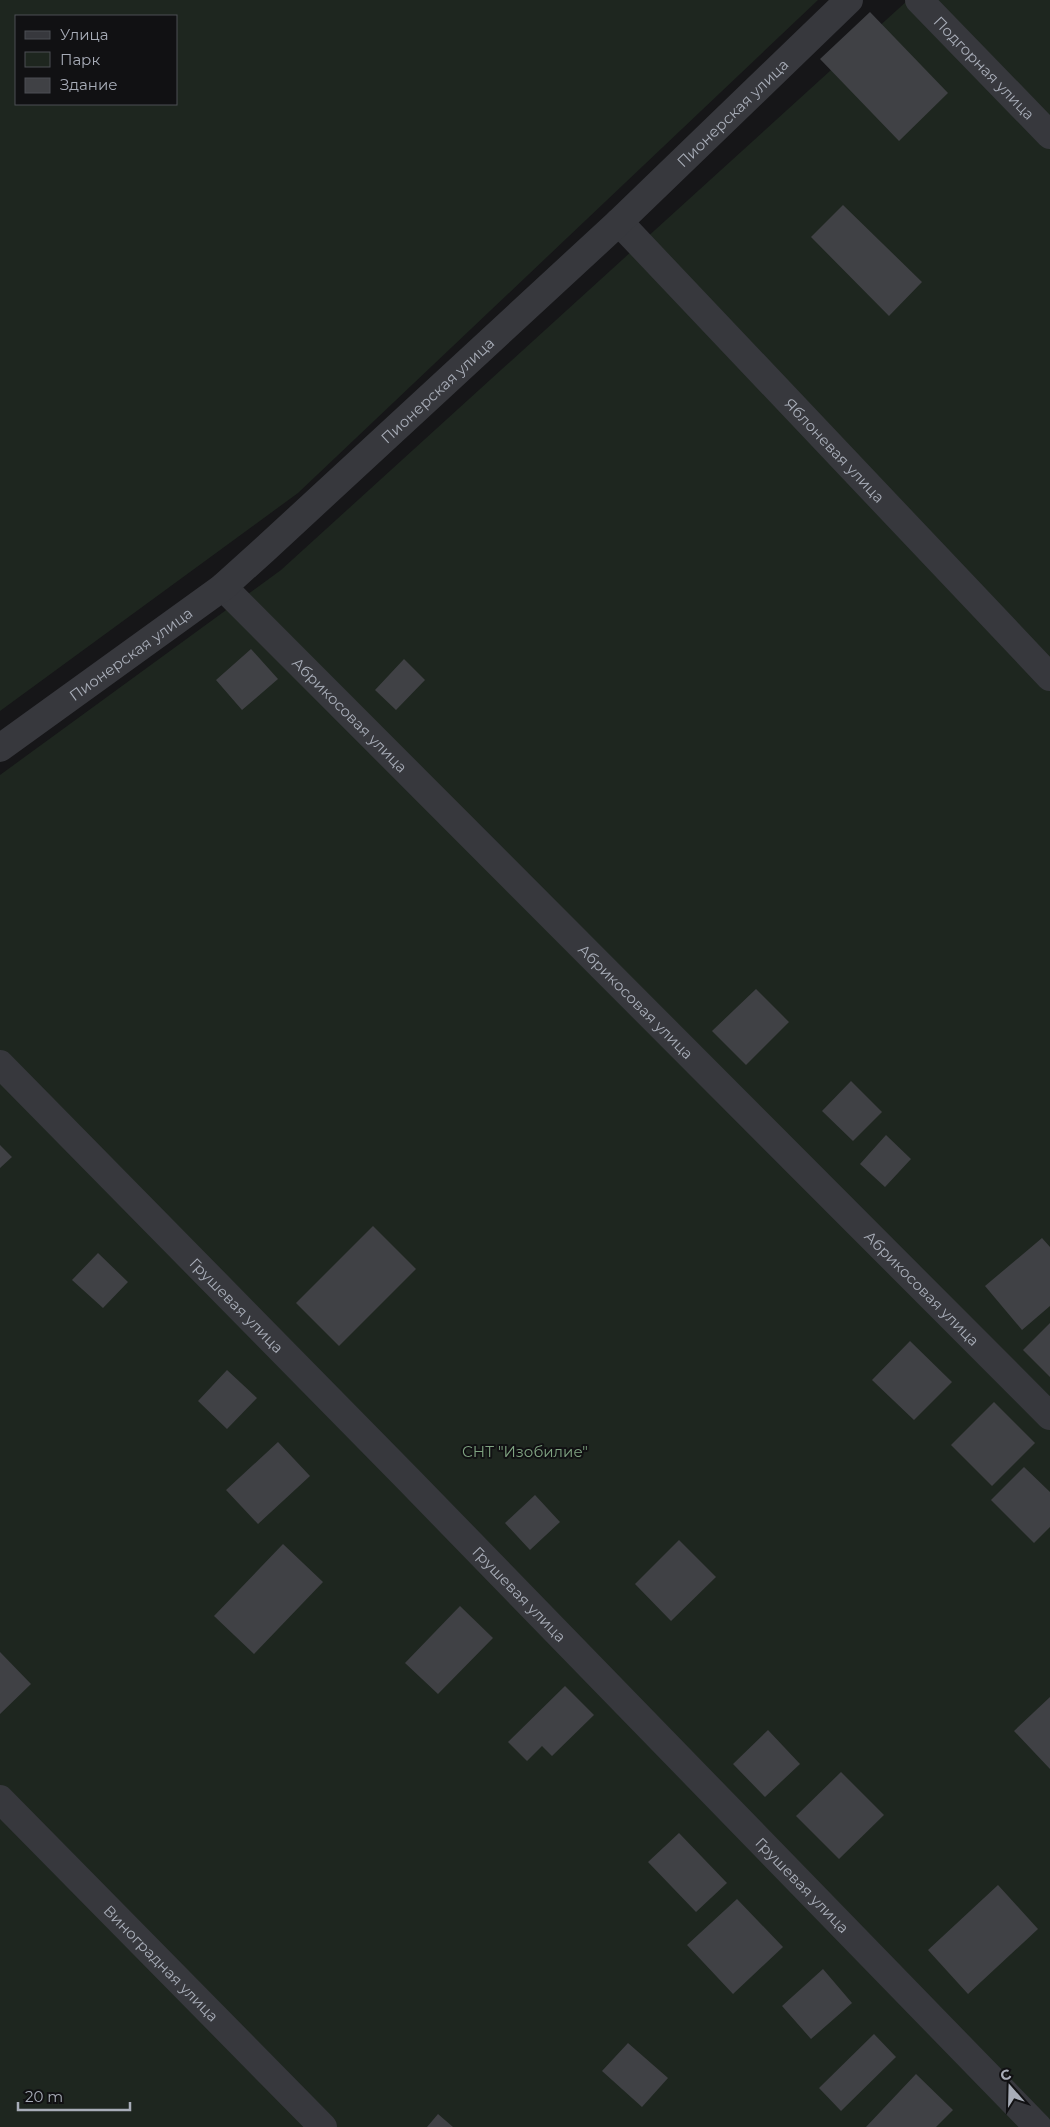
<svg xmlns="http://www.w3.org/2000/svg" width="1050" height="2127" viewBox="0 0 1050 2127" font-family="Montserrat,sans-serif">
  <rect width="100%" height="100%" fill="#161618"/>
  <!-- green -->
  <path fill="#1e261f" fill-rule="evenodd" d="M0,0H818L298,493L0,711ZM176,16V104H16V16Z
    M908,0H1050V2127H0V775L281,570Z"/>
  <!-- building -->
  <path fill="#404145" d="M870,12L948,93L899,141L820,59Z
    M843,205L922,282L889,316L811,237Z
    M251,649L278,679L242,710L216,680Z
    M404,659L425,680L396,710L375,690Z
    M756,989L789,1022L746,1065L712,1031Z
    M851,1081L882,1112L853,1141L822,1111Z
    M886,1135L911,1159L885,1187L860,1164Z
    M0,1145L12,1157L0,1168Z
    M373,1226L416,1269L339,1346L296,1303Z
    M1042,1238L1050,1247V1306L1022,1330L985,1286Z
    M98,1253L128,1282L103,1308L72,1280Z
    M1050,1323V1377L1023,1350Z
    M910,1341L952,1382L914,1420L872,1380Z
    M227,1370L257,1398L227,1429L198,1401Z
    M994,1402L1035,1443L992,1486L951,1445Z
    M278,1442L310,1476L258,1524L226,1490Z
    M1024,1467L1050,1492V1527L1034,1543L991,1500Z
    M535,1495L560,1522L530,1550L505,1523Z
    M679,1540L716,1577L671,1621L635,1584Z
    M283,1544L323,1582L254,1654L214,1616Z
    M460,1606L493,1638L438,1694L405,1663Z
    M0,1652L31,1684L0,1714Z
    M565,1686L594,1715L552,1756L542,1746L527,1761L508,1742Z
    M1050,1697V1769L1014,1731Z
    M768,1730L800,1764L765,1797L733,1764Z
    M841,1772L884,1815L839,1859L796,1816Z
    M679,1833L727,1883L696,1912L648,1862Z
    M998,1885L1038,1929L968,1994L928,1950Z
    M737,1899L783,1947L733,1994L687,1945Z
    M823,1969L852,2003L811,2039L782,2006Z
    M874,2034L896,2057L841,2111L819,2088Z
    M628,2043L668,2078L642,2107L602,2071Z
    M916,2074L953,2110L936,2127H866Z
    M438,2114L453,2127H427Z"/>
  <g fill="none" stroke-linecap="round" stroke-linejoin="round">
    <!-- minor -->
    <g stroke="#37383d" stroke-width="28">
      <path id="s1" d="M919,0L1050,135"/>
      <path id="s2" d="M619,222L1050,677"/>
      <path id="s3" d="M223,587L1050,1416"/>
      <path id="s4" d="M0,748L223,587L264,550L619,222L849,0"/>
      <path id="s5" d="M0,1064L409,1480L1038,2127"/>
      <path id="s6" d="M0,1799L323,2127"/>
    </g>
  </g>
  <g text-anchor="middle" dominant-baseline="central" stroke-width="4" stroke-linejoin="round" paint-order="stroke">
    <!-- street labels -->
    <g font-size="15" fill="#a8adb8" stroke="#111113">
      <text stroke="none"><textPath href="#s1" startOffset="94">Подгорная улица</textPath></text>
      <text stroke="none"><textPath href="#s4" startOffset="971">Пионерская улица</textPath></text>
      <text stroke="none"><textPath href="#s4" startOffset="566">Пионерская улица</textPath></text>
      <text stroke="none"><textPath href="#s2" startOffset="314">Яблоневая улица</textPath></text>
      <text stroke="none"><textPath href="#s4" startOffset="161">Пионерская улица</textPath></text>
      <text stroke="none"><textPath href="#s3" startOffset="180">Абрикосовая улица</textPath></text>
      <text stroke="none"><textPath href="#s3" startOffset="585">Абрикосовая улица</textPath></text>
      <text stroke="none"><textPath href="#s3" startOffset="990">Абрикосовая улица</textPath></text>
      <text stroke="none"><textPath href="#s5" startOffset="338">Грушевая улица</textPath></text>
      <text stroke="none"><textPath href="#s5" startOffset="742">Грушевая улица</textPath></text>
      <text stroke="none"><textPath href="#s5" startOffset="1148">Грушевая улица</textPath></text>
      <text stroke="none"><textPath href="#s6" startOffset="230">Виноградная улица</textPath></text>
    </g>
    <!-- park labels -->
    <g font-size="15" fill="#7fa381" stroke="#111113">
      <text x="525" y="1451">СНТ "Изобилие"</text>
    </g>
  </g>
  <!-- legend -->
  <rect x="15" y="15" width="162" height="90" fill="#111113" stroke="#4d4f55"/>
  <rect x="25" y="31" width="25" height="8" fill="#37383d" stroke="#4d4f55"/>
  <text x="60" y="40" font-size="15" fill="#a8adb8">Улица</text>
  <rect x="25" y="52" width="25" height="15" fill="#1e261f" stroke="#4d4f55"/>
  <text x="60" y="65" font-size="15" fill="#a8adb8">Парк</text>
  <rect x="25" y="78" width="25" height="15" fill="#404145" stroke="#4d4f55"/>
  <text x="60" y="90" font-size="15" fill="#a8adb8">Здание</text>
  <!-- north arrow -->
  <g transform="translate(1010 2087) rotate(340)" stroke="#111113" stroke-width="4" paint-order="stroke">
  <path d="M0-4L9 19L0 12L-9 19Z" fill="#a8adb8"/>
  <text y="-8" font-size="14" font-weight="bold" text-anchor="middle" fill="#a8adb8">С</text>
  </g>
  <!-- scale -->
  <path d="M18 2102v8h112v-8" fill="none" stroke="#a8adb8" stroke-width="2.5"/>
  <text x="25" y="2102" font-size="15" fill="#a8adb8" stroke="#111113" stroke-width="4" paint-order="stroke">20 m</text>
</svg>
